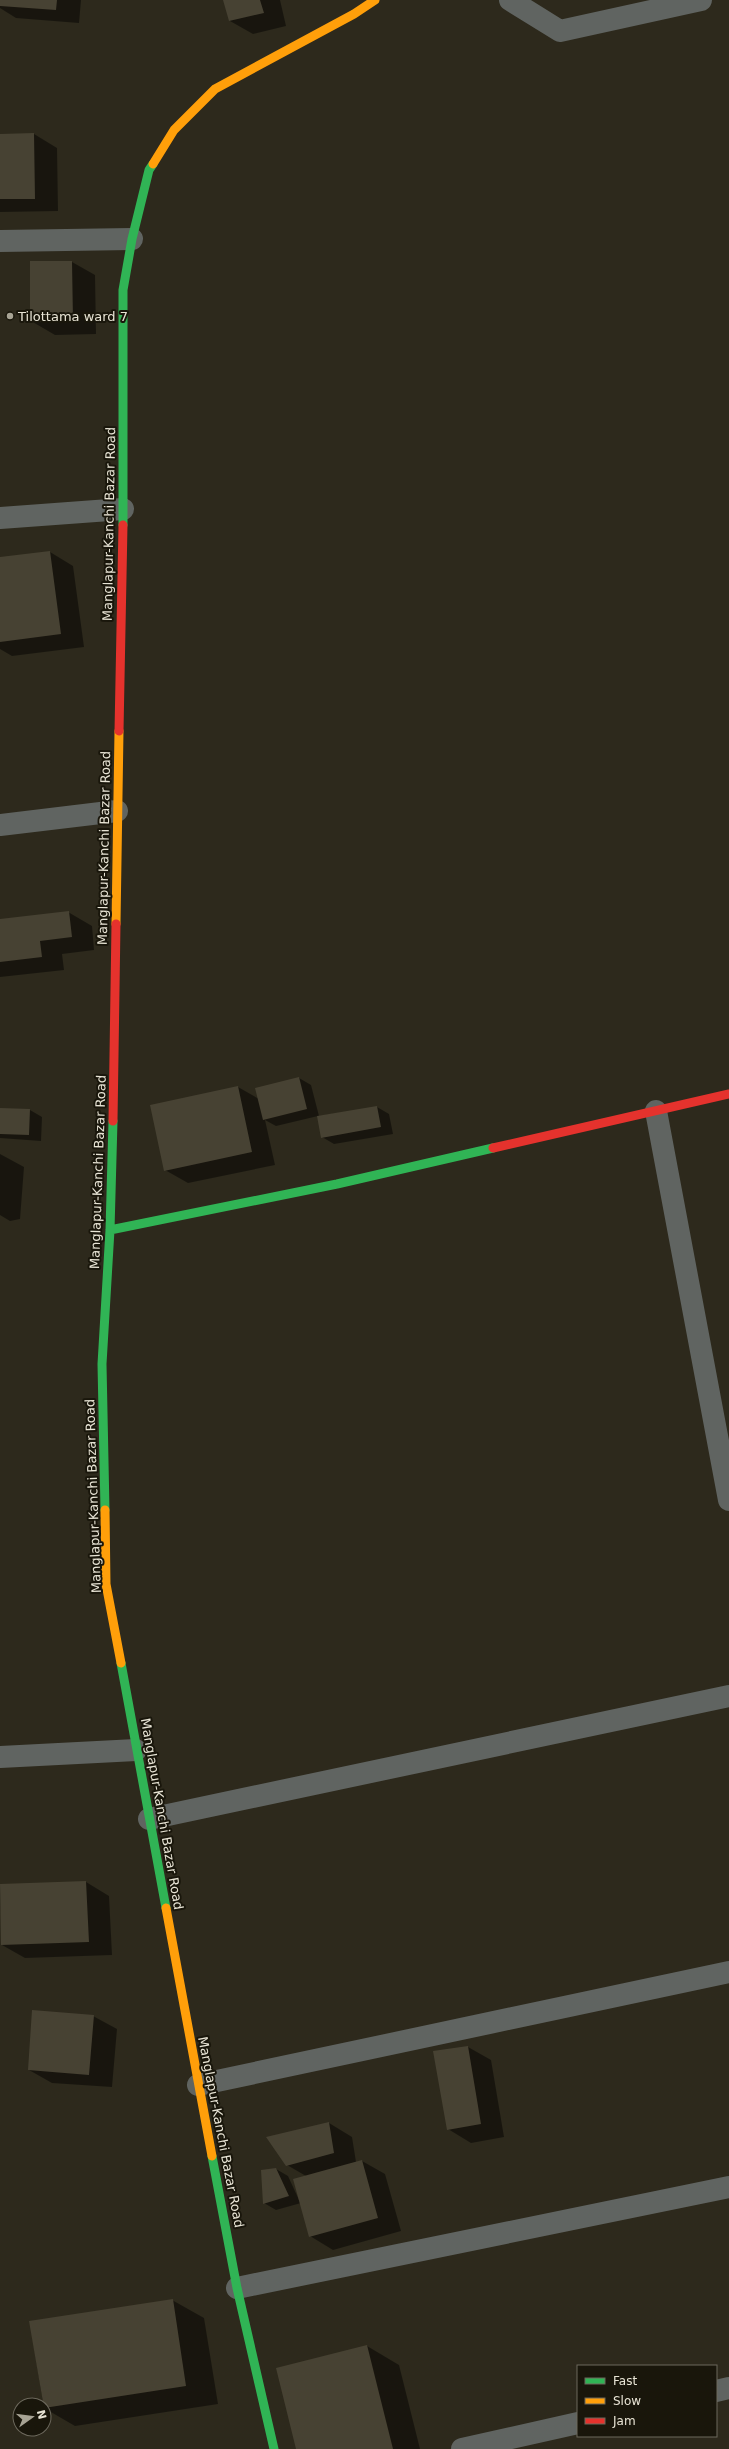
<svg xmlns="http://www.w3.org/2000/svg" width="729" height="2449" viewBox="0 0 729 2449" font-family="'DejaVu Sans',sans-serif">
  <rect width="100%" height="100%" fill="#2d291c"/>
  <!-- shadow -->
  <path fill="#0007" d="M0,0H81L79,23L16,18L0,8Z
    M224,0H280L286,26L253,34L230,21Z
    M34,134L57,148L58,211L0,212V135Z
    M72,262L95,275L96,334L55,335L31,321Z
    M50,552L73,566L84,647L12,656L0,649V558Z
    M68,912L92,926L94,950L62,954L64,970L0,977V920Z
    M299,1078L311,1085L319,1116L377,1107L389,1114L393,1134L334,1144L322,1137L318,1116L276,1126L265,1120L275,1165L188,1183L165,1170L238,1087L259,1099Z
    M0,1109L30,1110L42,1117L41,1141L0,1138Z
    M0,1154L24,1167L20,1219L10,1221L0,1215Z
    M86,1882L109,1896L112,1955L25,1958L2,1945L0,1885Z
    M93,2016L117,2029L112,2087L52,2083L29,2070Z
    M468,2047L491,2060L504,2137L471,2143L448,2129Z
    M329,2123L352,2137L356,2162L362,2161L385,2174L401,2231L333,2250L310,2236L301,2203L276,2210L264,2203L276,2169L288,2176L299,2200L306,2176L287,2165Z
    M172,2300L204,2318L218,2404L75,2426L44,2408L30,2322Z
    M367,2346L399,2365L420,2449H297Z"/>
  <!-- building -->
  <path fill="#474233" d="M0,0H57L56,10L0,6Z
    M223,0H260L264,13L229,21Z
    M34,133L35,199H0V134Z
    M30,261H72L73,321L30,322Z
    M50,551L61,634L0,642V557Z
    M69,911L72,937L40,941L42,957L0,962V919Z
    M299,1077L307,1109L263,1120L255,1088Z
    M238,1086L252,1152L164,1171L150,1105Z
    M377,1106L381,1127L321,1138L317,1116Z
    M0,1108L30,1109L29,1135L0,1134Z
    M86,1881L89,1942L1,1945L0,1884Z
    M32,2010L94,2015L89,2075L28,2070Z
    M468,2046L481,2124L447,2130L433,2051Z
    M329,2122L334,2153L286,2166L266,2137Z
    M362,2160L378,2218L309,2237L293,2179Z
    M276,2168L289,2196L263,2204L261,2170Z
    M173,2299L186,2386L44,2408L29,2321Z
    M367,2345L393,2449H296L276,2368Z"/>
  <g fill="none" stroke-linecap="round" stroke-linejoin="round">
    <!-- street -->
    <path stroke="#606461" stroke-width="22" d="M510,0L560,31L701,0
      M0,241L132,239
      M0,518L123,509
      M0,825L117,811
      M656,1111L729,1500
      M0,1757L136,1750
      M149,1819L729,1696
      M198,2085L729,1972
      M237,2288L729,2187
      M716,2391L729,2388
      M462,2449L578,2423"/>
    <!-- fast -->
    <path stroke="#30b455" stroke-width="9" d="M123,525V290L132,239L149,170L153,164
      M110,1230L337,1184L493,1148
      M105,1510L102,1364L110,1230L113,1121
      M121,1663L166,1908
      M212,2156L237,2288L274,2449"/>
    <!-- slow -->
    <path stroke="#ff9f0a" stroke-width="9" d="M153,164L174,130L215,89L354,14L375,0
      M116,924L119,731
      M105,1510L106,1584L121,1663
      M166,1908L212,2156"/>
    <!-- jam -->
    <path stroke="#e5322d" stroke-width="9" d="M119,731L123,525
      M113,1121L116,924
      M493,1148L729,1094"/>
  </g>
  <!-- markers -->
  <circle fill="#a7a394" stroke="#19160b" stroke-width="1.5" cx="10" cy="316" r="4"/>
  <g text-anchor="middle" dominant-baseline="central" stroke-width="4" stroke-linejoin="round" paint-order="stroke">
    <!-- poi labels -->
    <g font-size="13" fill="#e8e4d5" stroke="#19160b" text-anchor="start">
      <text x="18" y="316">Tilottama ward 7</text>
    </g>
    <!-- street labels -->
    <g font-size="13" fill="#e8e4d5" stroke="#19160b">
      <text transform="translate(109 524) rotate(-89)">Manglapur-Kanchi Bazar Road</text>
      <text transform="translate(104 848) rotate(-89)">Manglapur-Kanchi Bazar Road</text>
      <text transform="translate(98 1172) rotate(-88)">Manglapur-Kanchi Bazar Road</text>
      <text transform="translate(93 1496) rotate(-92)">Manglapur-Kanchi Bazar Road</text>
      <text transform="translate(162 1814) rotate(80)">Manglapur-Kanchi Bazar Road</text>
      <text transform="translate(221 2132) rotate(79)">Manglapur-Kanchi Bazar Road</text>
    </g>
  </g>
  <!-- legend -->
  <rect x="577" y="2365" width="140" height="72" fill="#19160b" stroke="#6c685c"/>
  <rect x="585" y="2378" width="20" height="6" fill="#30b455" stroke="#6c685c"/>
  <text x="613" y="2385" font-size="12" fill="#e8e4d5">Fast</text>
  <rect x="585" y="2398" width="20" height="6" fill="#ff9f0a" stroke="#6c685c"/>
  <text x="613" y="2405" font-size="12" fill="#e8e4d5">Slow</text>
  <rect x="585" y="2418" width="20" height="6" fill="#e5322d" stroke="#6c685c"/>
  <text x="613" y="2425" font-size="12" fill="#e8e4d5">Jam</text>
  <!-- north arrow -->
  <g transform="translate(32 2417) rotate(76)"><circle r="19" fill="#19160b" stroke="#6c685c"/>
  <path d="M0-3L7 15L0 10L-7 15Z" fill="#a7a394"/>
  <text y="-6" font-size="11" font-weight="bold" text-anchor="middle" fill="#e8e4d5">N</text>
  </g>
</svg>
